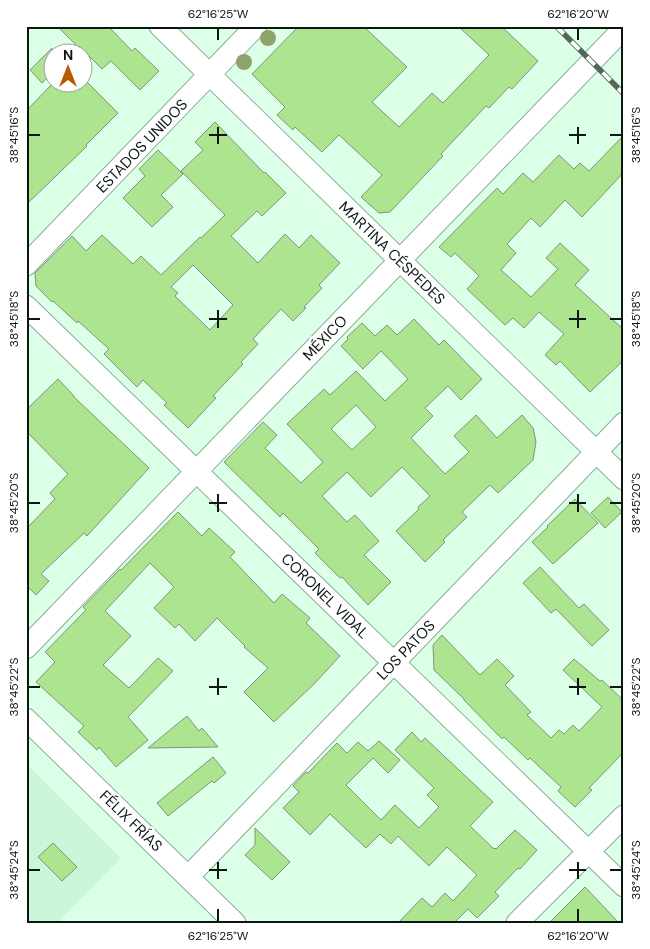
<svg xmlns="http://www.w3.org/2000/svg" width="650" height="949" viewBox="0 0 650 949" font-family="'DM Sans',sans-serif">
  <rect width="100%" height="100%" fill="#dcffe7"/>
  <!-- built -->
  <path fill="#cbf5d9" d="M26,763L121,858L57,923H26Z"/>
  <!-- building -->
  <path fill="#ace48f" stroke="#819477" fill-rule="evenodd" d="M57,26H108L132,51L135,48L159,71L140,90L111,61L102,69L79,46L78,47Z
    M299,26H363L407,67L372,102L399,127L432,93L443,103L489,55L458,26H501L538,61L512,89L509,87L489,108L486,106L441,154L443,156L390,212L379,213L361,197L382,175L339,135L322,152L295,127L293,130L277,115L285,107L252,74Z
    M52,48V73L42,83L30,70Z
    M54,82H87L118,113L86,145L87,146L26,205V111Z
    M215,122L264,173L265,172L286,193L262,216L257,211L231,236L258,263L285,234L299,248L311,235L340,263L319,285L322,288L304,307L306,308L293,321L281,309L253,339L258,344L241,362L243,364L213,396L216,398L188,428L164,405L167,403L143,380L137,387L104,354L109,349L78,321L77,323L53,301L52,302L36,286L35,273L72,236L86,251L102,235L133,264L141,256L161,275L200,237L201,238L225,215L181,171L203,150L195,142ZM193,265L233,305L210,330L175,296L178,293L171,287Z
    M624,135V172L582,217L565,200L540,227L531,218L507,244L516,253L501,270L531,297L558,269L546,258L560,243L589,270L575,285L624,330V360L590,392L560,361L556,365L545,355L564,334L539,312L524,328L513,318L505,325L467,289L479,276L455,253L451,257L439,247L497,188L503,194L523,173L533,182L559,155L574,169L580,163L589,171Z
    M158,150L183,174L161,195L173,207L152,227L123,198L145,176L139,169Z
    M414,319L439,345L444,340L482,379L461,400L448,386L425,408L433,416L411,438L445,474L469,452L454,436L476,415L497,438L522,415L533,428L536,442L533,460L498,493L490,485L462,512L467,517L443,540L445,542L425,562L396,531L419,509L418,507L430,496L402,467L371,497L347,472L322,496L347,522L355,515L379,541L364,555L391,582L368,605L342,577L340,578L315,553L319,549L283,513L280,517L224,462L263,422L277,435L265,448L301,483L323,462L287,424L324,389L330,395L356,371L385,401L408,379L381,351L363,369L341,346L348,339L347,337L362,323L375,336L387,325L397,335ZM356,405L376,427L352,450L331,429Z
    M58,379L74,396V397L149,468L87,536L84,533L41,574L49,581L36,595L28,587L26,589V529L55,499L50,493L68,474L26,431V410Z
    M608,497L622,512L605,528L591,513Z
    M575,499L598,523L553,564L532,542L548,527L547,526Z
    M178,512L202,536L209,528L235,552L230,557L274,603L282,594L310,618L306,623L340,656L314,684L274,722L244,692L268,668L244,647L245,646L217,618L195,641L179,624L175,628L154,608L174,587L150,563L105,611L131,636L103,665L129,688L158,658L173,671L128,717L148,740L116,767L99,747L97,750L78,732L84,726L36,682L55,662L45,652L86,610L83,607L120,569L121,570Z
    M540,567L579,608L584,604L609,630L592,646L556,609L551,613L523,583Z
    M442,635L480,675L497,659L514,676L505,685L531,712L527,715L551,738L559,730L564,734L573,725L579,731L602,707L563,670L574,659L600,681L602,680L624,701V752L589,788L592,790L575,807L558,791L561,787L530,758L528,760L504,737L502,739L464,700V699L434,670L433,645Z
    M187,716L199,731L202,728L218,747L148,748Z
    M412,732L421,742L425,738L493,802L470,826L494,849L495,848L496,849L515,830L537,850L520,869L518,868L495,892L499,896L477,918L468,909L454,923H398L422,898L432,907L445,893L453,901L477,875L447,847L429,866L398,836L391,844L380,834L366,848L330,814L310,835L283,808L299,792L293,786L306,772L308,773L337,743L347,753L358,742L368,751L379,741L400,760L388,773L373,758L346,785L381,820L395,805L419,828L439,807L427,795L434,788L395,750Z
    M213,757L226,773L214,783L212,781L168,816L157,803Z
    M255,828L290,862L272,880L245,855L255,845Z
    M53,843L77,867L62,881L38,857Z
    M585,887L619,923H549Z"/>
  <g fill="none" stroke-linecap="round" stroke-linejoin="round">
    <defs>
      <path id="street" d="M160,26L624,479
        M26,265L256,26
        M26,306L624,886
        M26,648L624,28
        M26,719L235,923
        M188,877L624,423
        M517,923L624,816"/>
    </defs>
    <!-- street casing -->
    <use href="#street" stroke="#8cad97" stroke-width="23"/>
    <!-- street -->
    <use href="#street" stroke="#fff" stroke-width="21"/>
    <defs>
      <path id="rail" d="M556,26L624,94"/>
    </defs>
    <!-- rail casing -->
    <use href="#rail" stroke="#53675a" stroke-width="5.5"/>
    <!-- rail -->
    <use href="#rail" stroke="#fff" stroke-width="4" stroke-dasharray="11" stroke-linecap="butt"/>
  </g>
  <!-- trees -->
  <g fill="#8ea26c">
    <circle cx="268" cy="38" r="8"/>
    <circle cx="244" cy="62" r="8"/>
  </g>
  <!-- ticks -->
  <path fill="none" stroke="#0b1710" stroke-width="2" d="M218,28V40M578,28V40M218,127V144M578,127V144M28,135H40M209,135H227M569,135H586M610,135H622M218,310V328M578,310V328M28,319H40M209,319H227M569,319H586M610,319H622M218,494V512M578,494V512M28,503H40M209,503H227M569,503H586M610,503H622M218,678V695M578,678V695M28,687H40M209,687H227M569,687H586M610,687H622M218,862V879M578,862V879M28,870H40M209,870H227M569,870H586M610,870H622M218,909V922M578,909V922"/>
  <g text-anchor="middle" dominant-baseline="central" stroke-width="4.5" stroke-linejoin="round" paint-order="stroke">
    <!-- street labels -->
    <g font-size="15" fill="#0b1710" stroke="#fff">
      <text transform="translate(142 146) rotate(-46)">ESTADOS UNIDOS</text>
      <text transform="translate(392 253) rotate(44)">MARTINA CÉSPEDES</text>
      <text transform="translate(325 338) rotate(-46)">MÉXICO</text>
      <text transform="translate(325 596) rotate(44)">CORONEL VIDAL</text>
      <text transform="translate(406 650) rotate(-46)">LOS PATOS</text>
      <text transform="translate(131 821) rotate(44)">FÉLIX FRÍAS</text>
    </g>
  </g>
  <!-- border -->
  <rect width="650" height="949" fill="none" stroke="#ffffff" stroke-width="55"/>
  <!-- north arrow -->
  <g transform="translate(68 68)"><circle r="24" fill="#ffffff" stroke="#9da29f"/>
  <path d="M0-4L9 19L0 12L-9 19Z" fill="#b65a00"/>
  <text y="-8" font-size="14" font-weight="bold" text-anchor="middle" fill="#0b1710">N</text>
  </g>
  <rect x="28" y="28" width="594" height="894" fill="none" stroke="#0b1710" stroke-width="2"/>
  <g font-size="12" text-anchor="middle" fill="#0b1710">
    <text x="218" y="18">62°16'25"W</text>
    <text x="578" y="18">62°16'20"W</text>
    <text transform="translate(14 135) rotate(-90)" y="4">38°45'16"S</text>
    <text transform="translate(636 135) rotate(-90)" y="4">38°45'16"S</text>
    <text transform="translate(14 319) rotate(-90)" y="4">38°45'18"S</text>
    <text transform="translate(636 319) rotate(-90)" y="4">38°45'18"S</text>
    <text transform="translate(14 503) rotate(-90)" y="4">38°45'20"S</text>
    <text transform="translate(636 503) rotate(-90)" y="4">38°45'20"S</text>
    <text transform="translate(14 687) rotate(-90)" y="4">38°45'22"S</text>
    <text transform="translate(636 687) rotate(-90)" y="4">38°45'22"S</text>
    <text transform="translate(14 870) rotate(-90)" y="4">38°45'24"S</text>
    <text transform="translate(636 870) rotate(-90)" y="4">38°45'24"S</text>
    <text x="218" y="940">62°16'25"W</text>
    <text x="578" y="940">62°16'20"W</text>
  </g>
</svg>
